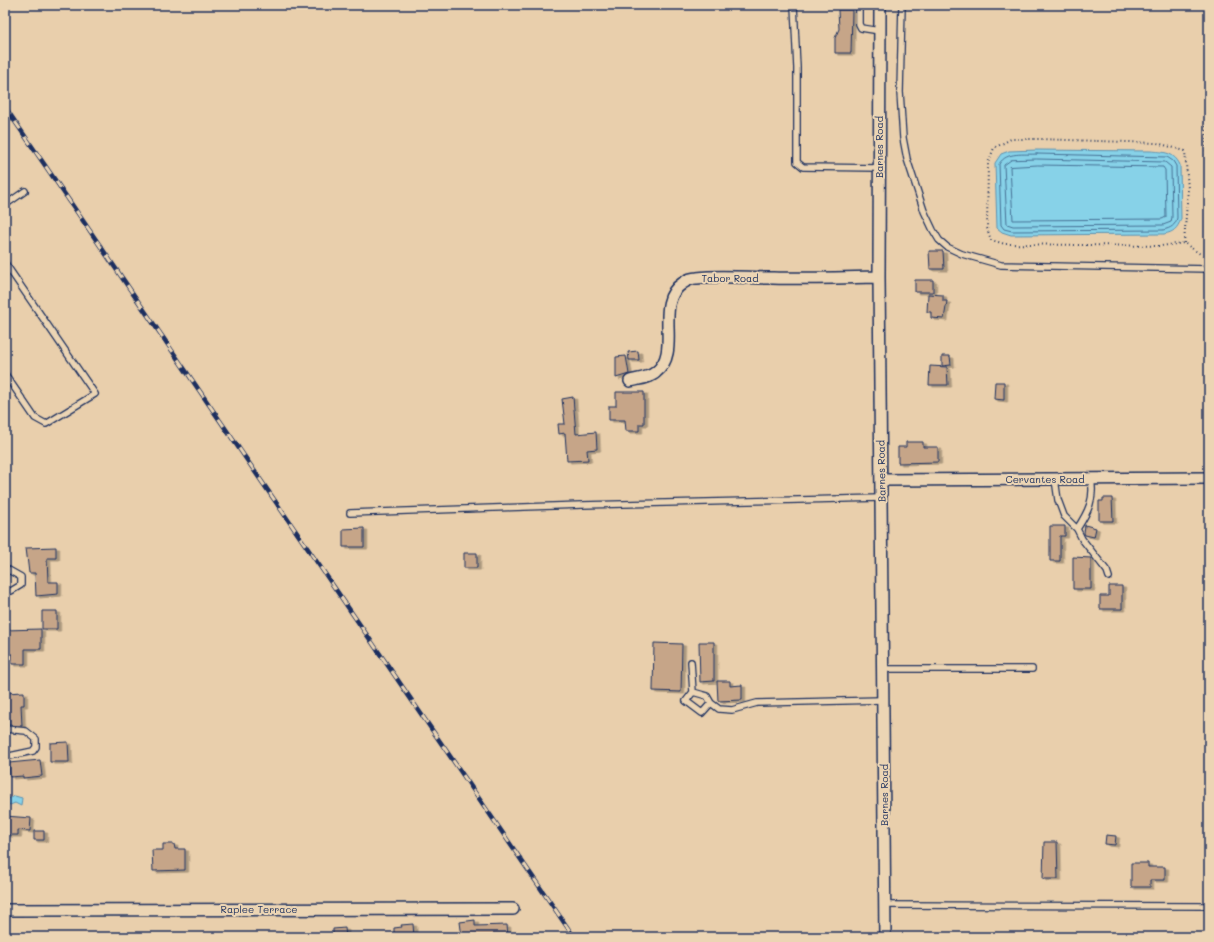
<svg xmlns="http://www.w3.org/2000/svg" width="1214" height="942" viewBox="0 0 1214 942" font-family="Mali,sans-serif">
  <defs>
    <filter id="shadow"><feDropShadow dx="3.5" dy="2" stdDeviation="0" flood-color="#0004"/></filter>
  </defs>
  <rect width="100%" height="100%" fill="#e9cfac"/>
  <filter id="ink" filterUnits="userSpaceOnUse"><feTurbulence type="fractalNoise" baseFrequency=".025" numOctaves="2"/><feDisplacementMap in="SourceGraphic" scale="8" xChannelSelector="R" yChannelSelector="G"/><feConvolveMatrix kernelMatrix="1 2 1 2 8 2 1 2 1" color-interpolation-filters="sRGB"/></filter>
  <g filter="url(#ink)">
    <!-- water -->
    <path fill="#87d2e8" stroke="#5c91b1" d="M1037,150L1150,151C1164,152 1174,152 1180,165L1181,219C1177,229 1174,232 1164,234L1011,235L1002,232L997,228L995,163L1001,154L1009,151Z
      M15,796L22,798L21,806L15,803L10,805L7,803L8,799Z"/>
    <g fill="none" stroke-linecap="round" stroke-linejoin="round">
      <!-- shore -->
      <path stroke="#467095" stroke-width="1" d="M1037,154L1167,157L1173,161L1176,166L1177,218C1175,226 1171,228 1163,230L1012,231L1004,229L1001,225L999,164C1007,151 1024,155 1037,154Z
        M1037,159L1165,162L1171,167L1172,217L1171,222L1163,225L1013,226L1007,224L1004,165L1011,160Z
        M1038,165L1163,167L1165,170L1166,217L1162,219L1013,220L1010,167Z"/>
    </g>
    <!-- building -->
    <path fill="#c6a588" stroke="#1b2f5e" filter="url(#shadow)" d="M838,10H852L851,53H835V38L839,29Z
      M929,251H943L944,269H930Z
      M915,280H933V292H915Z
      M928,294L943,295V301H947L944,319L931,318V312H927Z
      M638,351L639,360H629L628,352Z
      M626,356L629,374L616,378V357Z
      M942,356H950L951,365L942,366Z
      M930,366L947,367L948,385H929Z
      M995,382H1004V400L994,399Z
      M616,392H644V424H639V431H626L625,420H609V406H616Z
      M573,397L576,434L596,432L597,449L587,450L588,460L567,461L565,433L559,434L558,424H565L562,399Z
      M906,442H923V447H938V462L898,463V447H906Z
      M1103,498H1112L1113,521H1099V501H1103Z
      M1085,525L1096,528L1094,537L1085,535L1084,533Z
      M1050,526H1065V536H1060V561H1050Z
      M364,528V547H343V529Z
      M56,547V558H47L48,582H58V594L36,596L35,573H29L26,548Z
      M464,553H477V568H464Z
      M1073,557L1091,558V589H1073Z
      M1109,586H1122V609H1100V596H1109Z
      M42,611H57V629H42Z
      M41,629V649H25V664H12V654H7L5,630Z
      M699,642H714V681L700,682Z
      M654,643L682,644L681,692L653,691Z
      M717,681H730V686L742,685V700L718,701Z
      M24,692V705H21L22,726L9,725V718H5V693Z
      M68,742L69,762H50V743Z
      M40,760L42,776L23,778V776L10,777L9,763Z
      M5,816L31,818L30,831L18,830V835H5Z
      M34,831H44V840H34Z
      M1106,835L1116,836L1115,845L1105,844Z
      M1044,842H1057L1058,879H1043Z
      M163,844H174L175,849H185V870L153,871L152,850H163Z
      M1131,863H1148V867H1165V880H1150V887H1131Z
      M475,920V926L507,925L508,937H462L460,922Z
      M413,924L414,937H394V928L402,927L401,925Z
      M345,928L346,937H333V929Z"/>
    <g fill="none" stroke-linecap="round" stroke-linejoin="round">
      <defs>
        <path id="lane" d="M794,5L797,68V162L803,167L879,168
          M859,5V24L861,28L880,31
          M902,5L900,92L903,138L907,159L924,211L933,230L939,240L947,247L962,254L1001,265L1209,269
          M5,205L25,191
          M5,263L95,394L46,424L35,418L5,374
          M1055,479L1058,500L1064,516L1077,529L1082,539L1107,571L1109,577
          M350,513L582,505L881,498
          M1077,529C1088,512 1095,499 1091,479
          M5,568L21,577V585L11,591H5
          M691,662L693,692L707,696L711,703L719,709L732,710L757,703L883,700
          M883,669H1032
          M693,692L686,701L702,713L711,703
          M5,729L26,731L36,739V747L33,751L5,757
          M884,905L1209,906"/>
        <path id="street" d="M880,5L879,277L885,937
          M630,381C638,379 650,378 656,372C683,351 652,303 683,283C687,280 691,278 697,278C721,275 748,278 773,278C808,279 843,278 879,277
          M882,480L1209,478
          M5,910L513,909"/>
      </defs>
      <!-- lane casing -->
      <use href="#lane" stroke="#1b2f5e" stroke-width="8"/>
      <!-- street casing -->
      <use href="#street" stroke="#1b2f5e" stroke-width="14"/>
      <!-- path -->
      <path stroke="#1b2f5e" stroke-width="2" stroke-dasharray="1 3" stroke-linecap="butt" d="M1209,113H1206L1207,236L1209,240
        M1184,243L1188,189L1185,151L1157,143L1039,139H1011L994,148L988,163L987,228L991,240L1005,244L1161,246L1184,243L1209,260"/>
      <!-- lane -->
      <use href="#lane" stroke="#ecd5b4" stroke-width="5.5"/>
      <!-- street -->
      <use href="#street" stroke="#ecd5b4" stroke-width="11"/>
      <defs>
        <path id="rail" d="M5,107L574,937"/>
      </defs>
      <!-- rail casing -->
      <use href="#rail" stroke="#1b2f5e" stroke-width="4.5"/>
      <!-- rail -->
      <use href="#rail" stroke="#ecd5b4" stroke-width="3" stroke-dasharray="9" stroke-linecap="butt"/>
    </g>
  </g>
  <g text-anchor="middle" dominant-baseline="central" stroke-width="4" stroke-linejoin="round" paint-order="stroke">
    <!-- street labels -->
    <g font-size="10" fill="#1b2f5e" stroke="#ecd5b4">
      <text transform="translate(879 147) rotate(-90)">Barnes Road</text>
      <text x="730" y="278">Tabor Road</text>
      <text transform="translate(881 471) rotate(-91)">Barnes Road</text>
      <text x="1045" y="479">Cervantes Road</text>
      <text transform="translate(884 795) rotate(-90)">Barnes Road</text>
      <text x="259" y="909">Raplee Terrace</text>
    </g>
  </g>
  <!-- margin -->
  <rect width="1214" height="942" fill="none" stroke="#ecd5b4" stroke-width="20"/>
  <rect x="10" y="10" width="1194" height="922" fill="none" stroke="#1b2f5e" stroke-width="1.5" filter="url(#ink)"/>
</svg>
